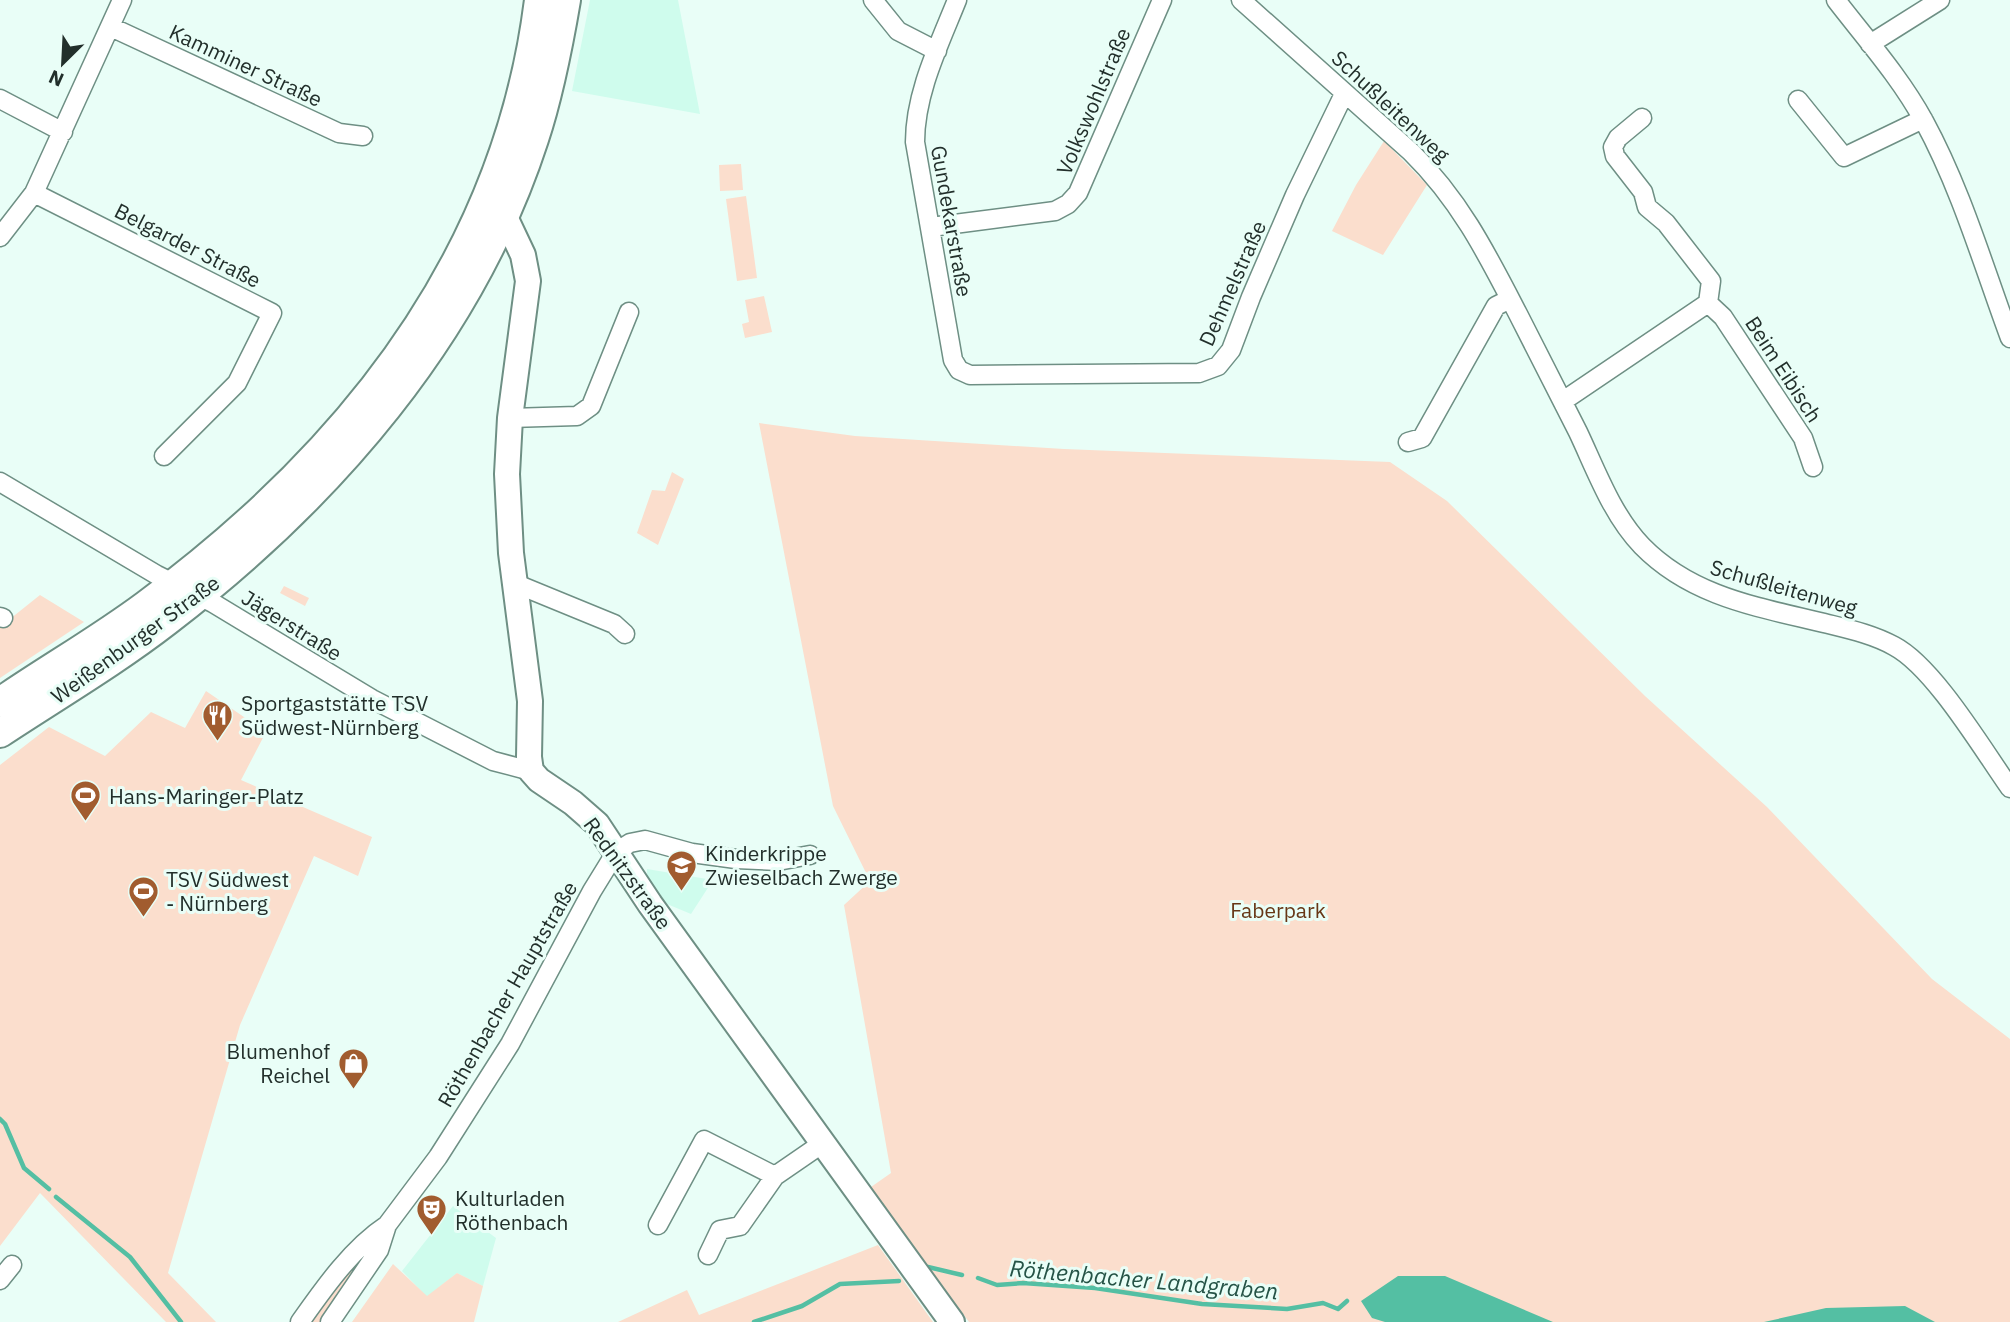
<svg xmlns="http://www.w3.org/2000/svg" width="2010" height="1322" viewBox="0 0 2010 1322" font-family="'IBM Plex Sans',sans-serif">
  <rect width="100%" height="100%" fill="#e9fef7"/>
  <!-- built -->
  <path fill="#cffced" d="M590,0H678L700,114L572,91Z
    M647,869L713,880L691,914L667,904L647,879Z
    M453,1206L496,1238L483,1286L457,1273L427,1297L402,1271Z"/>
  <!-- green -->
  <path fill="#fbdecd" d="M1384,141L1427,185L1383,255L1332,231L1356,185Z
    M741,164L743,190L720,191L719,165Z
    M746,196L757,278L737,281L726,199Z
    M764,296L772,332L745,338L742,324L749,322L745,300Z
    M759,423L855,436L1064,449L1390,462L1447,501L1645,696L1767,807L1932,979L2010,1039V1322H969L871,1187L891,1173L844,905L870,881L833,806Z
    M672,472L684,479L658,545L637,533L652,490L665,491Z
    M284,586L309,598L305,606L280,593Z
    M40,595L84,622L0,678V627Z
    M206,691L266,732L241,780L372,837L358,876L314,856L240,1025L168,1273L216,1322H166L40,1193L0,1246V765L49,727L105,756L151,712L185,728Z
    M371,1240L375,1244L322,1322H308Z
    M878,1245L933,1322H618L687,1290L699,1315Z
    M393,1264L427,1296L457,1273L483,1286L474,1322H352Z"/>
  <!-- water -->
  <path fill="#54bfa3" d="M1398,1276H1445L1553,1322H1385L1372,1318L1361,1301Z
    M1905,1306L1935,1322H1764L1826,1308Z"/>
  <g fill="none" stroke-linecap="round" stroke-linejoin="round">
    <!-- stream -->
    <path stroke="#54bfa3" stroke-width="4.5" d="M0,1119L5,1124L24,1168L49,1189
      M56,1197L130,1257L181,1322
      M928,1267L962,1275
      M978,1278L997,1285L1023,1283L1095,1288L1202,1304L1287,1309L1323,1303L1338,1309L1347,1301
      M754,1322L802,1306L840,1284L899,1281"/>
    <defs>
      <path id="minor" d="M873,0L898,31L937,51
        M957,0C939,45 915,93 915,142L953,360L959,370L970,375L1199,373L1218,366L1231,350L1251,297L1295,195L1344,94
        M1241,0L1411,152C1460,200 1487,254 1518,314C1538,353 1558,392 1578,432C1596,470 1612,515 1642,546C1692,597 1758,607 1824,623C1848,629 1872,634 1894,646C1934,667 1983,750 2010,788
        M1836,0C1866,39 1900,77 1924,121C1961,189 1983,265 2010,338
        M111,27L339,133L363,136
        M1870,44L1940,0
        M0,99L63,132
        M1798,100L1844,157L1923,119
        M1642,118L1618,138L1613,147L1615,156L1643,192L1647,207L1666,223L1711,281L1708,303L1723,317L1803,438L1813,467
        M34,193L272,313L237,383L164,456
        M931,227L1055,211L1068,204L1078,193L1162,0
        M0,237L34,193L122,0
        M1563,401L1708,303
        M510,418L577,416L591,406L629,312
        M1408,442L1422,438L1496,306L1510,299
        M0,482L157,575L213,603L372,699L493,761L531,771
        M514,583L614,624L625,634
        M0,617L3,618
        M658,1225L704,1140L775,1176
        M708,1255L720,1230L740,1226L775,1176L823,1143
        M0,1280L12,1265
        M300,1322C324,1288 352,1248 387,1225
        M330,1322L379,1250L387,1225L438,1157L510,1044L592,891L616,852L630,843L645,840L692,853L736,859L778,861L810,855"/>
      <path id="secondary" d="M498,202L523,255L528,281L510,418L507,474L511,553L530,701L529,757L531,771L539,780L573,803L597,824L650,904L952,1322"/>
      <path id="primary" d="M0,702C48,669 99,640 146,605C350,454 507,258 539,0
        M0,733C56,696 114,662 167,621C329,497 470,336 534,139C549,94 558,47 566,0"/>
    </defs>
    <!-- minor casing -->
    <use href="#minor" stroke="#6e8f84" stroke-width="21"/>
    <!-- secondary casing -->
    <use href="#secondary" stroke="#6e8f84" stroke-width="28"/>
    <!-- primary casing -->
    <use href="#primary" stroke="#6e8f84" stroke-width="32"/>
    <!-- minor -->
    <use href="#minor" stroke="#fff" stroke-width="18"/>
    <!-- secondary -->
    <use href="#secondary" stroke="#fff" stroke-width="24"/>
    <!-- primary -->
    <use href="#primary" stroke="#fff" stroke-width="28"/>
  </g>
  <!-- icons -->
  <defs>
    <symbol id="restaurant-pin" viewBox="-11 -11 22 30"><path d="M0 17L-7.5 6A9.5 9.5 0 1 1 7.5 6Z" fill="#a15c2f" stroke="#e9fef7"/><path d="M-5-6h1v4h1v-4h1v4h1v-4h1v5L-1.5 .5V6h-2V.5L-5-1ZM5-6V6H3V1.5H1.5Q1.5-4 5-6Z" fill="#fff"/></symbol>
    <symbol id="stadium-pin" viewBox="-11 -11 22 30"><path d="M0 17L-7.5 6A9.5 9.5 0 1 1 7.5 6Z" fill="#a15c2f" stroke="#e9fef7"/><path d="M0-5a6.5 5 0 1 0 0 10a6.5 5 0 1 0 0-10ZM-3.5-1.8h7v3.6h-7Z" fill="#fff"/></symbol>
    <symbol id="school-pin" viewBox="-11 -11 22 30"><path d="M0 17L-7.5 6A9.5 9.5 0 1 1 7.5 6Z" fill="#a15c2f" stroke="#e9fef7"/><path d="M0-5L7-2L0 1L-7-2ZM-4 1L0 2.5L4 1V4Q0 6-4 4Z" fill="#fff"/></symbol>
    <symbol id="shop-pin" viewBox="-11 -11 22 30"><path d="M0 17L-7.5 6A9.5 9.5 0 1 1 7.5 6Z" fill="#a15c2f" stroke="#e9fef7"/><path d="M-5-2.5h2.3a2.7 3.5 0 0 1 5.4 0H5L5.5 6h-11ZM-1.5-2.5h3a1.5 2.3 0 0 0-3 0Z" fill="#fff"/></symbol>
    <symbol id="theatre-pin" viewBox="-11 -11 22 30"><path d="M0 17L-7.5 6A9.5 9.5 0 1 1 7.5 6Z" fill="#a15c2f" stroke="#e9fef7"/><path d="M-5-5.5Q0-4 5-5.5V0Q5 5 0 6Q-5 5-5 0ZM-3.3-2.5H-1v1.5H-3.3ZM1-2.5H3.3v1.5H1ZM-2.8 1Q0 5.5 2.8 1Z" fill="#fff"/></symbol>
  </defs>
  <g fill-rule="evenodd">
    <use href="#restaurant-pin" x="200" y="698" width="35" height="47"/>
    <use href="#stadium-pin" x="68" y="778" width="35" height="47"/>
    <use href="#school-pin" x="664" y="848" width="35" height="47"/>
    <use href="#stadium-pin" x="126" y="874" width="35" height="47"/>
    <use href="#shop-pin" x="336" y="1046" width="35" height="47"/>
    <use href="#theatre-pin" x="414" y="1192" width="35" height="47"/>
  </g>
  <g text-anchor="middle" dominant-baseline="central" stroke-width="6" stroke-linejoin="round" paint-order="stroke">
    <!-- street labels -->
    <g font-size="21" fill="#222f2b" stroke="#e9fef7">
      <text transform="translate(246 65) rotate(25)">Kamminer Straße</text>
      <text transform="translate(1093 101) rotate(-67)">Volkswohlstraße</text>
      <text transform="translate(1391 106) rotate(43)">Schußleitenweg</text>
      <text transform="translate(952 221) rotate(80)">Gundekarstraße</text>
      <text transform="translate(188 245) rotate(27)">Belgarder Straße</text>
      <text transform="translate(1232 283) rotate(-66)">Dehmelstraße</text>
      <text transform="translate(1784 369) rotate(57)">Beim Eibisch</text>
      <text transform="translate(1784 587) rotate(16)">Schußleitenweg</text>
      <text transform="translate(292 625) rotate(32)">Jägerstraße</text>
      <text transform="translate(135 639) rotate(-36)">Weißenburger Straße</text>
      <text transform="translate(628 873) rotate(54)">Rednitzstraße</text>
      <text transform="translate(507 994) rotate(-60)">Röthenbacher Hauptstraße</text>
    </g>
    <!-- poi labels -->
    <g font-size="21" fill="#222f2b" stroke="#e9fef7" text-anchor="start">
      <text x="241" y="703">Sportgaststätte TSV<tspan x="241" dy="24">Südwest-Nürnberg</tspan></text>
      <text x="109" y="796">Hans-Maringer-Platz</text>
      <text x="705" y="853">Kinderkrippe<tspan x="705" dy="24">Zwieselbach Zwerge</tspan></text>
      <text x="166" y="879">TSV Südwest<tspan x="166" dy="24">- Nürnberg</tspan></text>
      <text x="330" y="1051" text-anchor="end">Blumenhof<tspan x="330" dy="24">Reichel</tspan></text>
      <text x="455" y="1198">Kulturladen<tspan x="455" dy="24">Röthenbach</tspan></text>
    </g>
    <!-- park labels -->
    <g font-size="21" fill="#673716" stroke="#e9fef7">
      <text x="1278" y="910">Faberpark</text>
    </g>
    <!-- water labels -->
    <g font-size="23" font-style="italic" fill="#255346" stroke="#e9fef7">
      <text transform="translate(1144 1279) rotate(5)">Röthenbacher Landgraben</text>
    </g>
  </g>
  <!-- north arrow -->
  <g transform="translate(63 63) rotate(204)" stroke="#e9fef7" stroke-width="5" paint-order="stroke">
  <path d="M0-5L12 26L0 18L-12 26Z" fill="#222f2b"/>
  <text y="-10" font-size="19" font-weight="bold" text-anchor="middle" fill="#222f2b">N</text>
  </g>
</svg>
